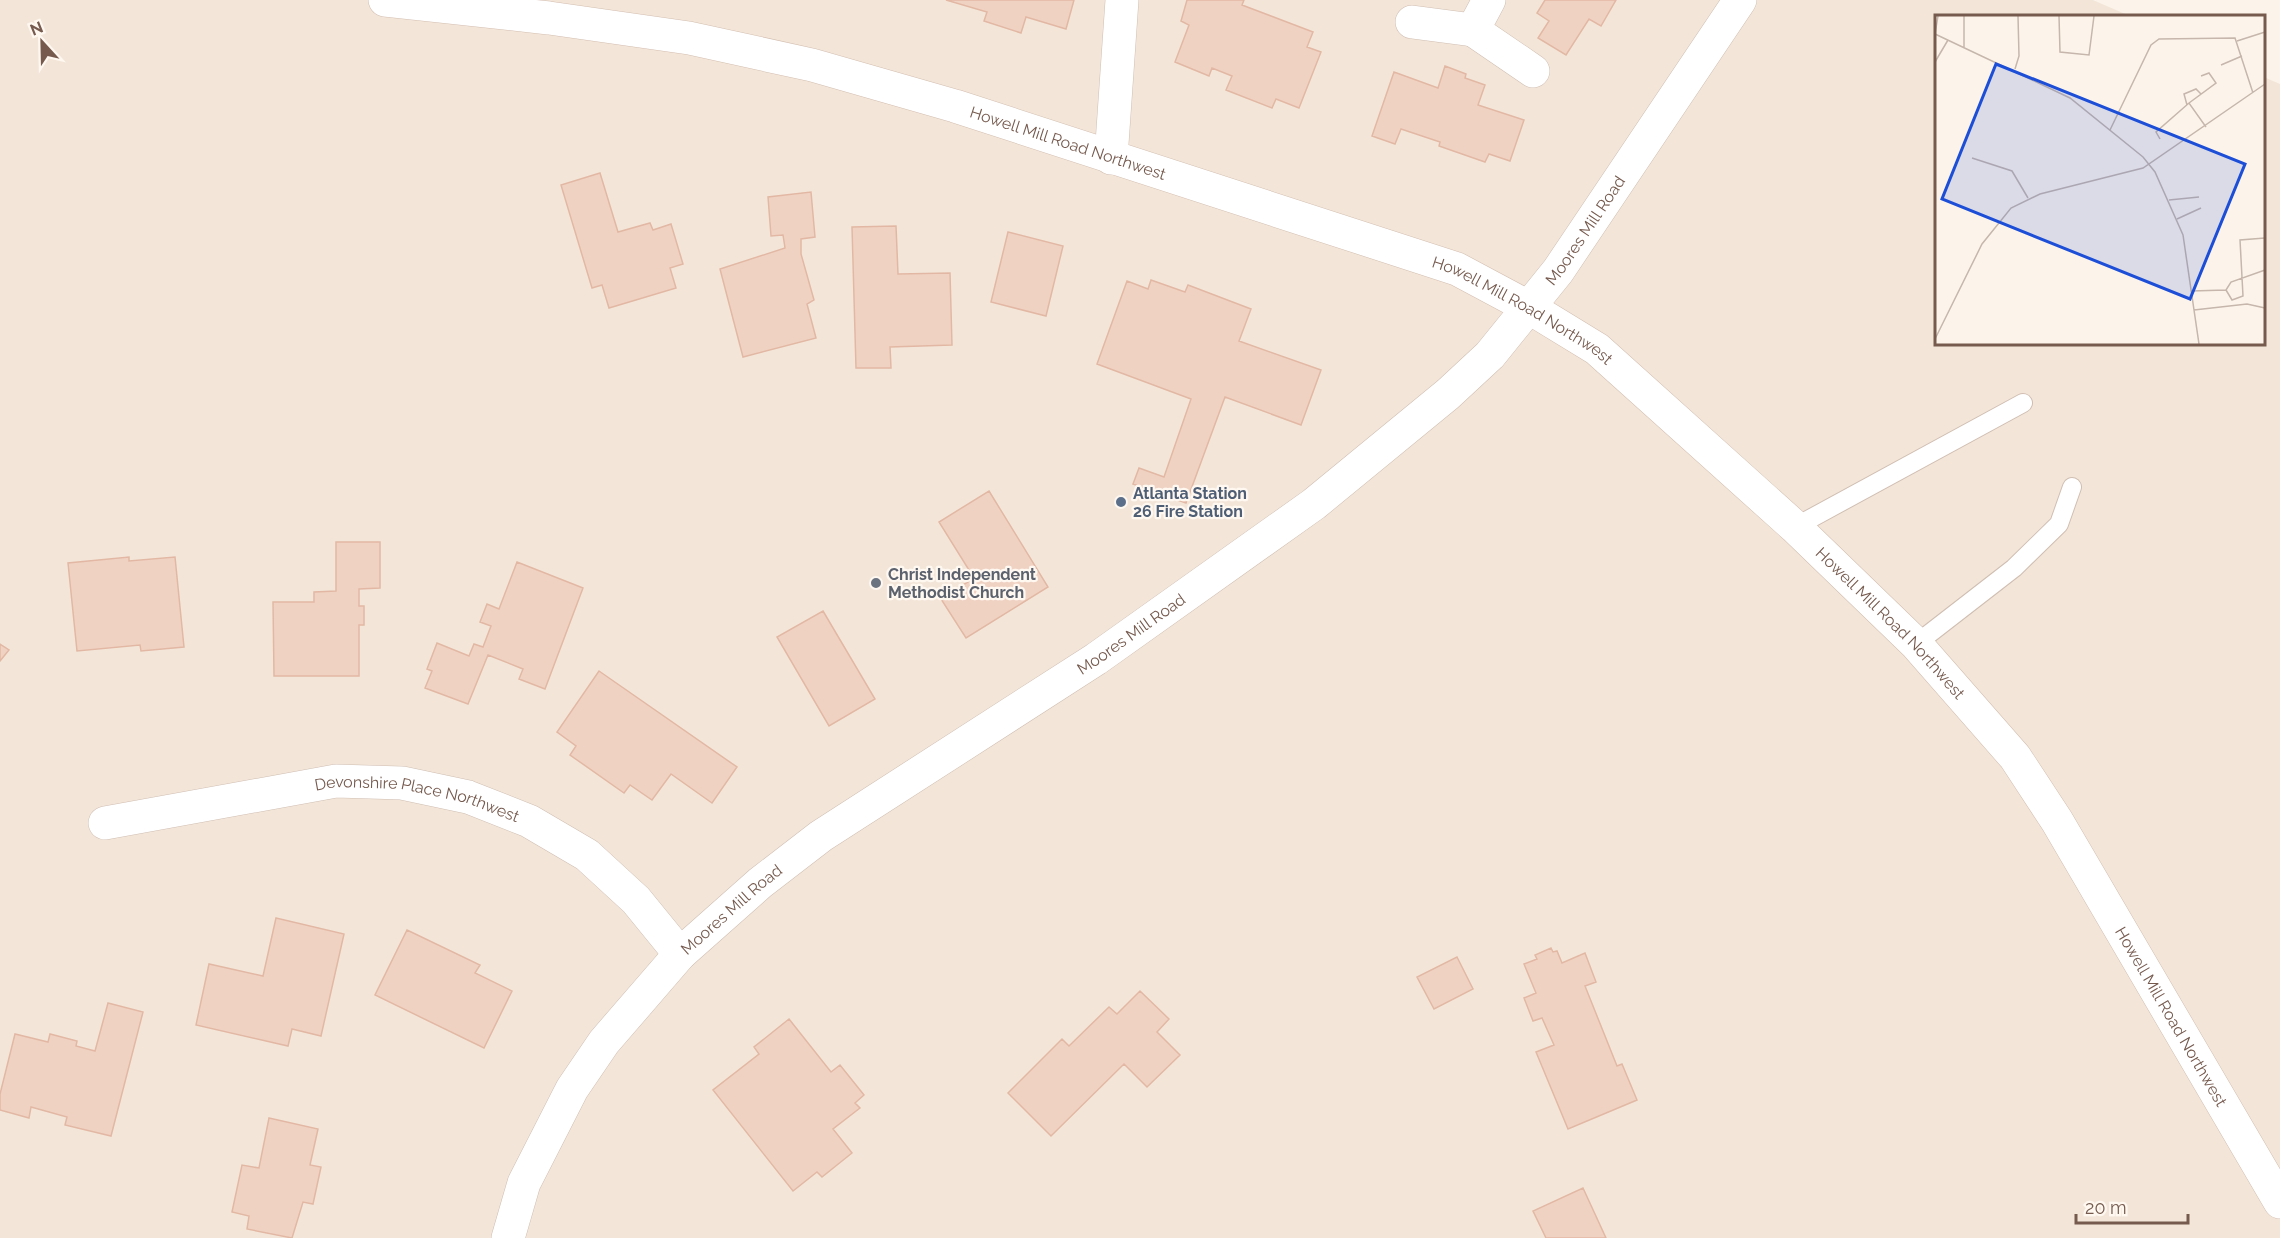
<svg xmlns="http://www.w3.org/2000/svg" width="2280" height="1238" viewBox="0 0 2280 1238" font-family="Raleway,sans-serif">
  <rect width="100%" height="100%" fill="#fcf4ea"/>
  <!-- residential -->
  <path fill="#f3e6d9" d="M0,0H2093L2130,16H1936V344H2264V77L2280,84V1238H0Z"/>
  <!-- building -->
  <path fill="#f0d2c3" stroke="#e2b8a4" stroke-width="1.5" d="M946,0H1074L1066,29L1026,17L1021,33L984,21L987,12Z
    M1187,0H1244L1242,5L1313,32L1307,47L1321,52L1299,108L1276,99L1272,108L1226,90L1232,76L1212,68L1209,76L1175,62L1189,25L1181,21Z
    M1545,0H1616L1601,26L1589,19L1566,55L1538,38L1549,21L1537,13Z
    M1445,66L1466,74L1465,78L1485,85L1478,105L1524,120L1510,161L1489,154L1485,162L1439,146L1440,142L1401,129L1395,144L1372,136L1394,72L1438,88Z
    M600,173L618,232L650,223L653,230L671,224L683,264L670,268L676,288L609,308L602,285L592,288L561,185Z
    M811,192L815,237L801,239V254L814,300L807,304L816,338L743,357L720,269L785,248L783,235L771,236L768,197Z
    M896,226L898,274L950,273L952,345L890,347L891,368H856L852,227Z
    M1008,232L1063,246L1046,316L991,302Z
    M1151,280L1185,292L1188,285L1251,309L1239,341L1321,370L1301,425L1225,397L1186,503L1133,484L1139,468L1164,477L1191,399L1097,364L1127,281L1148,289Z
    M989,491L1048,587L966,638L941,599L974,578L939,522Z
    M336,542H380V588L359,589V606H364V625H359V676H274L273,602H314V592L336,591Z
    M129,557V561L175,557L184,647L141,651L140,645L77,651L68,563Z
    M517,562L583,588L545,689L519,679L523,669L488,655L468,704L425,688L432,671L427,669L437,643L469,656L474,644L483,647L491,626L480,622L487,604L499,609Z
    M823,611L875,699L829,726L777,637Z
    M0,644L9,650L0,661Z
    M599,671L737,767L712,803L671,774L652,800L630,785L624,793L570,755L576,746L557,732Z
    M276,918L344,934L321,1036L292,1029L288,1046L196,1025L209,964L263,976Z
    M407,930L480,965L475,973L512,991L484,1048L375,995Z
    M1551,948L1553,952L1557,951L1562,963L1585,953L1596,982L1585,986L1617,1066L1622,1064L1637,1100L1568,1129L1536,1052L1554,1045L1542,1018L1533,1021L1524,998L1536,993L1524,964L1537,959L1535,955Z
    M1457,957L1473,989L1434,1009L1417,977Z
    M1140,991L1169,1019L1157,1032L1180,1055L1147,1087L1124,1064L1051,1136L1008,1093L1062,1039L1069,1046L1109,1007L1117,1014Z
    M108,1003L143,1012L111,1136L65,1125L67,1117L31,1107L29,1118L0,1110V1094L15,1034L48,1042L50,1034L77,1041L76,1046L95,1051Z
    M789,1019L831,1072L840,1065L864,1095L855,1103L860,1108L833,1129L852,1153L822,1177L817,1172L793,1191L713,1090L759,1054L754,1047Z
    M269,1118L318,1129L310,1165L321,1167L313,1204L303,1202L292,1238L247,1229L249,1216L232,1212L242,1165L259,1168Z
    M1583,1188L1606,1238H1546L1533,1211Z"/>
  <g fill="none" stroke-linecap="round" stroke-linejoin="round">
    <defs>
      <path id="service" d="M1795,527L2023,403
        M1916,644L2014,568L2059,524L2072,487"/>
      <g id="minor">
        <path d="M1489,0L1473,30L1533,71"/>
        <path d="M1412,22L1473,30"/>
        <path d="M1111,158L1122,0"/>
        <path id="s1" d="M105,823L336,781L402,783L468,797L529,821L587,855L636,900L680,954"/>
      </g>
      <g id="tertiary">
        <path id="s2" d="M508,1238L524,1183L572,1089L604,1042L680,954L760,883L821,836L1096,659L1314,504L1448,394L1490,355L1558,271L1740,0"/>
      </g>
      <g id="secondary">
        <path id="s3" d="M385,0L549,18L689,38L812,65L955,106L1457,269L1530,308L1597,349L1795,527L1916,644L2015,757L2057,821L2280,1202"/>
      </g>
    </defs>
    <!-- service casing -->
    <use href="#service" stroke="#d0beb2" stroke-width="20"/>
    <!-- minor casing -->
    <use href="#minor" stroke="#d0beb2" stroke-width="34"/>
    <!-- tertiary casing -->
    <use href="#tertiary" stroke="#d0beb2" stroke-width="34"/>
    <!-- secondary casing -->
    <use href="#secondary" stroke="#d3beb0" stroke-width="34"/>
    <!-- service -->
    <use href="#service" stroke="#fff" stroke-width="18"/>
    <!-- minor -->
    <use href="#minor" stroke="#fff" stroke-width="33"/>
    <!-- tertiary -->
    <use href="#tertiary" stroke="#fff" stroke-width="33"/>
    <!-- secondary -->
    <use href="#secondary" stroke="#fff" stroke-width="33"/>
  </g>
  <!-- markers -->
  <circle fill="#5c6f8a" stroke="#fef8f1" stroke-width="2" cx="1121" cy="502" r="6"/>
  <circle fill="#6b7280" stroke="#fef8f1" stroke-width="2" cx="876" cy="583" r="6"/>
  <g text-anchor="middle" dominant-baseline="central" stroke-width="4.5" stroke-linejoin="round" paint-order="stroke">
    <!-- street labels -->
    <g font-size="16" fill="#765a4e" stroke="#fef8f1">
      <text stroke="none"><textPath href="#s3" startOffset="700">Howell Mill Road Northwest</textPath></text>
      <text stroke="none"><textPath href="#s2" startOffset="1502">Moores Mill Road</textPath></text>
      <text stroke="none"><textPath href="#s3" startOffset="1186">Howell Mill Road Northwest</textPath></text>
      <text stroke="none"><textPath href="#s3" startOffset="1672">Howell Mill Road Northwest</textPath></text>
      <text stroke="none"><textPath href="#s2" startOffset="890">Moores Mill Road</textPath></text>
      <text stroke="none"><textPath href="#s1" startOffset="318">Devonshire Place Northwest</textPath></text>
      <text stroke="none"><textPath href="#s2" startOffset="404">Moores Mill Road</textPath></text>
      <text stroke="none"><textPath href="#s3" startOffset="2158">Howell Mill Road Northwest</textPath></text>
    </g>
    <!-- service labels -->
    <g font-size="16" font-weight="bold" fill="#4e5e75" stroke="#fef8f1" text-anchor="start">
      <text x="1133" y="493">Atlanta Station<tspan x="1133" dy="18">26 Fire Station</tspan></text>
    </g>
    <!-- worship labels -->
    <g font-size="16" font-weight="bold" fill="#5b616d" stroke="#fef8f1" text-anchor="start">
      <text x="888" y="574">Christ Independent<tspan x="888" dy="18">Methodist Church</tspan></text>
    </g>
  </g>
  <!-- overview -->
  <g transform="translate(1935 15)">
    <rect width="330" height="330" fill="#fcf4ea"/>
    <path fill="none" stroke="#c6b6ac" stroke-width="1.5" d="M29,1V32M124,1L125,37L154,40L159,1M0,19L3,1M0,19L135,83L208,142L220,157L248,220L264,329M302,26L330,17M0,47L13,25M286,50L307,41M80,54L84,41L83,1M254,88L281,68L274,58L266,61M252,90L249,79L261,74L266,79M175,115L216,30L224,24L300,23L318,78M225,124L221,117L254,88L271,112M37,143L77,156L93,183M234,185L264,182M242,204L266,193M291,275L297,285L308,281L305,225L330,223M256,276L291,275L296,267L330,255M259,295L312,289L330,293M0,324L47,229L76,193L105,179L208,153L330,69"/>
    <path fill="#1d4ed8" fill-opacity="0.15" stroke="#1d4ed8" stroke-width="3" d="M61,49L310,149L255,284L7,184Z"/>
    <rect width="330" height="330" fill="none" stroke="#765a4e" stroke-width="3"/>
  </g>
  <!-- north arrow -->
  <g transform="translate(42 42) rotate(338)" stroke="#fef8f1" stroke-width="4.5" paint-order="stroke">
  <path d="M0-4.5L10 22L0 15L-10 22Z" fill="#765a4e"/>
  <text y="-9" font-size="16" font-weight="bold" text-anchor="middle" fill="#765a4e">N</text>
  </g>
  <!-- scale -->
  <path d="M2076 1214v9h112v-9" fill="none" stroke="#765a4e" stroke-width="3"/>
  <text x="2085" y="1214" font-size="18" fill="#765a4e" stroke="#fef8f1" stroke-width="4.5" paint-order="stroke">20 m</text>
</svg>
